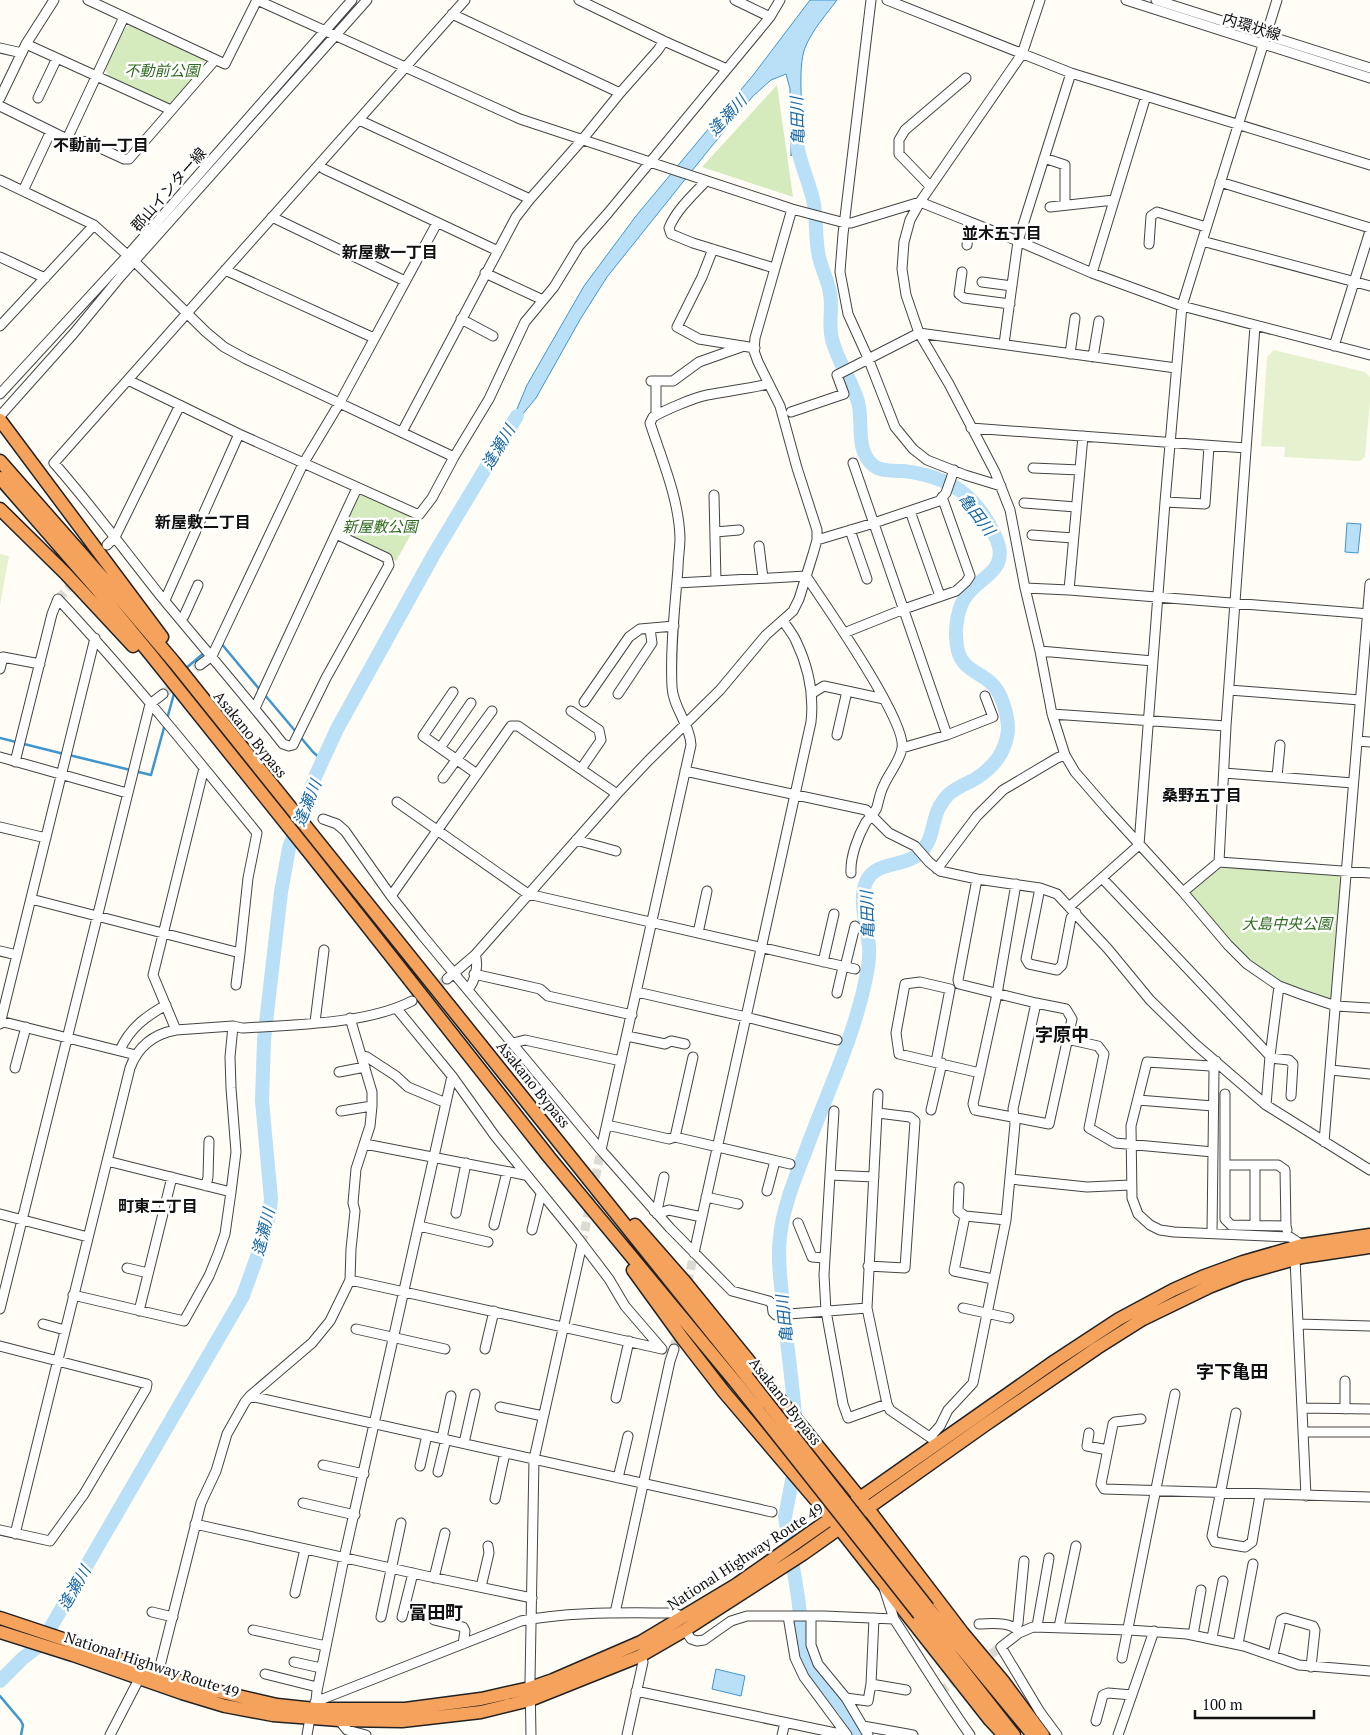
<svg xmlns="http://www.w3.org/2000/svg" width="1370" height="1735" viewBox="0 0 1370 1735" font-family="'PT Serif','Noto Sans JP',serif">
  <rect width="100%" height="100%" fill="#fffdf5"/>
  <!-- green -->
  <path fill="#d5ebbd" d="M130,25L204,58L205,66L173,104L169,105L108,76L105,68L124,29Z
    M777,85L793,197L702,167Z
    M358,490L420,518L396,561L339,533Z
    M1222,867L1342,875L1333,1001L1281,982L1239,951L1190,893Z"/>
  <!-- pitch -->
  <path fill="#e6f2cf" d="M1274,350L1365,372L1370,377V401L1365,457L1360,461L1284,457L1285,447L1261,446L1267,357Z
    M0,554L9,556L0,605Z"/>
  <!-- water -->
  <path fill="#b9e0f7" stroke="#3f96cf" d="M810,0H837C826,15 812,30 805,48C797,67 803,119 804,141L791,156L790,89L786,74L771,80L753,96L707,152L607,277L581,318L536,398L507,433L527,385L584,286L636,216L754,74Z
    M1347,523L1361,524L1358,553L1345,552Z
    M716,1669L745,1676L741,1696L712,1689Z"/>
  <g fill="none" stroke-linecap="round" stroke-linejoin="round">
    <!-- stream -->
    <path stroke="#3f96cf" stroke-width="2.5" d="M220,642L260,690
      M184,670L205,652
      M264,694L313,752L323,761
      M167,719L175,690
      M0,738L64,754
      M69,755L151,775L165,724
      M0,1696L21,1721L23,1725L21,1735"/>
    <!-- river -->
    <path stroke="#b9e0f7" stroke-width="14" d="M796,131C796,157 809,179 814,204C817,222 815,240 819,257C822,270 828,281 830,293C833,309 828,323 832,339C837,361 852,380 858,402C864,423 854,450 874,466C882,472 893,470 903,471C949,476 977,495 996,538C1011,572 978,576 964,599C956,613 954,636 958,651C962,668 978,672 990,682C1002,692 1008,715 1008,730C1006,752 993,768 975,779C966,784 957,787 949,794C928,814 938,837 919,854C904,867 877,861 867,880C857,900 868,927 869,948C870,958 868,968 866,978C854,1037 827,1093 806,1150C795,1178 783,1207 780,1237C777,1260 781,1282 783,1305C787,1346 793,1386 796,1426
      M795,1465L785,1517L798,1597L803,1640L811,1668L846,1712L859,1735
      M0,1681L22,1659L41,1644L243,1296C253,1266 269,1231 271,1199L262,1101L264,1040L281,892L289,848L315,777L337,729L434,554L517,416"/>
    <!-- minor-tunnel -->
    <path stroke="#dbdad3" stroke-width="9" stroke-dasharray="9 4.5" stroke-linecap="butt" d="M58,599L77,579
      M163,694L200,665
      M418,997L447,979
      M582,1244L601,1150
      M674,1349L694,1253
      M980,1662L1001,1647
      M940,1692L962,1676"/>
    <defs>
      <path id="minor" d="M88,0L225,64L257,0
        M257,0L520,119L792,209L845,223H851L920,202L1022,54L1040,0
        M579,0L664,41L727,69
        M735,0L770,17
        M871,0L843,234L840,272L848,314L868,358L895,427L913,449L927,460L965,475L1001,486
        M887,0L1071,73L1370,165
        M1126,0L1370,78
        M1156,0L1370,68
        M452,14L620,93
        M26,44L171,110
        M0,48L22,53
        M0,98L26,44L54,0
        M38,98L57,58
        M0,106L67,139L124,17
        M359,120L530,199
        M67,139L87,142L124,159H129L215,60
        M1044,158L1065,165V204
        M319,165L324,169L498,251
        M0,180L94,225L135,262L206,332L224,347L246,359L454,457
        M706,181C693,195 676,210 669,228L671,234L693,243L774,268
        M1220,182L1370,228
        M930,186L899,154V140L905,130L966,78
        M23,191L51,131
        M1050,207L1114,200
        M272,217L405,281
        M1202,241L1370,286
        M1149,244L1151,216L1157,212L1206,227
        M967,245L970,222
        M713,249L702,277L677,327L699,339L755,348
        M0,257L45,278
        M225,270L374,338
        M962,272L959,294L964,298L1010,304
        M485,273L543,300
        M1092,273L1146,96
        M982,282L1012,286
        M461,319L493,336
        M0,326L94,225
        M1004,344L1018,241L1071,73
        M1334,346L1370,231
        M1070,354L1075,318
        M1370,355L1182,306L1092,273L1018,241L920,202L910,220L904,242L902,269L906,295L919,333L949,384L995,472L1010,510L1025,588L1040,651L1052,714L1065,755L1075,772L1108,810L1183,892L1228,945L1247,964L1279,986L1303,995L1336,1006L1370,1008
        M1093,357L1099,321
        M128,380L239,434L419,515L432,498L454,457L489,399L525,322L554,287L579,246L608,213L770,17L780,0
        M651,381H673L699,362L744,346
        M656,381V415
        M0,394L128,255L352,0
        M791,412L844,394L837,375L919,333L1176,368
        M0,416L74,333L121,276L367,0
        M971,428L1246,448
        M402,432L516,217L530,199L582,140L620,93L658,50L664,41
        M853,463L947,735
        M1033,468L1080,470
        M714,495L716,581
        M1165,502L1205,504L1209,446
        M1024,503L1076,507
        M910,511L940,596
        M850,530L867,579
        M715,532L739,530
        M336,534L387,558L389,565L326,678L293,745L289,746L283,744C243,693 200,644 159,594C124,550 91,505 54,463L465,0
        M1032,535L1073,538
        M817,540L874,523L939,501L946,493L954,470
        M107,545L115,537L180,405
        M759,546L763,578
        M677,583L806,576C824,603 907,721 902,748C900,761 889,773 884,785C880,792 879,800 877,807C875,813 870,817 866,822C858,836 850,857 851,873
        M1025,588L1069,590L1370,614
        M1069,590L1083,436
        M165,600L239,434
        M180,619L184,616L198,585
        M844,633L904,609L956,591L966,582L970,576L942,497
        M1040,651L1153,661
        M200,665L212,656L303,464L339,404L437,223
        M0,669L3,657L40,664
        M1229,690L1360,700
        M453,692L423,736L477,774
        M618,694L652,643L650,629
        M811,694L824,686L884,699
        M584,702L629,637L640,629L674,626
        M255,708L357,488
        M571,711L599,730L601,740L581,769
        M1052,714L1226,726
        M837,735L847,691
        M1357,741L1370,742
        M440,748L471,703
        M902,748L947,735L993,717L985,696
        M0,757L127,793
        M15,762L52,614L58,599C128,674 193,754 257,833L248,878L240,953L31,899
        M685,771L866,810L889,833L915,846L929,862L940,871L977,879L1040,888L1057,894L1108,949L1150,1000L1194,1043L1266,1105L1370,1170
        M1224,773L1353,783
        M1277,777L1280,745
        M443,778L492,711
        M397,802L528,894L855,969
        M323,819L337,824L345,831L391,896L422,935L601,1150L670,1228L732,1291L769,1301L772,1304L773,1312L776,1315L867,1308
        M0,827L46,838
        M576,840L616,851
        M1219,862L1226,726L1255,326
        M937,869L977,816L1003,790L1057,758L1065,755
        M1102,878L1270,1056
        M1016,884L997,994L973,1104L975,1110L1049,1124L1072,1019L1066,1009L1036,1003
        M1040,888L1026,959L1029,964L1057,970L1062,965L1071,918L1076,913
        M1183,892L1219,862L1370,873
        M391,896L511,726H518L617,794
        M1069,907L1139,845L1165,502L1182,306L1277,0
        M698,933L707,891
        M0,951L17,955
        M823,962L834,914
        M845,967L855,926
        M474,974L540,989L548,996L632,1015
        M447,979L475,955L617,794L649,760L720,690L766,635L793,611L799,599L813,554L817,540V530L797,468L780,406L758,362L754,351L755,338L792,209
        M236,985L240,953
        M468,989C475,982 479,964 475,955
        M637,992L746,1017L837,1040
        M837,993L843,967
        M350,1018L372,1092V1106L370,1126L356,1169L353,1203L355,1211L351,1249L350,1280L662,1349L625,1306L609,1279L574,1233L495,1136L452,1076L397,1009
        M0,1021L136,1055
        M315,1022L324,950
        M0,1024L95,638
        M176,1030L233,1026L242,1028C292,1025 368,1024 412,1001
        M627,1036L665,1044L671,1041L685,1044
        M1067,1039L1098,1046L1104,1054L1089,1128L1115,1143L1213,1152
        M513,1043L525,1040L621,1061
        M120,1050C130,1028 145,1017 166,1005
        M362,1056L367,1057L396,1076L408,1087L446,1103
        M1270,1058L1289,1060L1293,1064L1291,1096
        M1216,1061L1211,1066L1147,1062L1131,1126L1132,1198L1138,1214L1150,1225L1160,1230L1174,1232L1290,1237L1302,1245
        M936,1062L950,989L920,982L905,984L896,1033L899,1054L980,1073
        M1211,1066L1214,1070L1212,1233
        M15,1068L26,1027
        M1331,1070L1370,1074
        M339,1072L365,1067
        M878,1094L867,1308L887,1404L890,1410L934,1440
        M1225,1094V1219L1231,1225L1286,1226
        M1138,1100L1213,1106
        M1266,1105L1270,1056L1279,986
        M931,1110L942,1063
        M341,1111L372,1106
        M607,1125L669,1139L675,1137L790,1164
        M675,1137L693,1057
        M1324,1142L1370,584
        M365,1144L525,1175
        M601,1150L691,745C690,724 673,708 672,687C670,648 675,607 678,568C678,558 680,548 680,538C679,499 662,460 650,423L653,417C665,410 693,398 707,395C728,391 748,389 768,384
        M1226,1165H1278L1285,1170L1286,1226L1287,1230
        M830,1175L834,1111
        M874,1177L830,1175L824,1275L826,1311L843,1404L848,1418L887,1404
        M1010,1179L1087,1187L1131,1185
        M206,1186L208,1177L209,1141
        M959,1187L958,1211L965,1216
        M767,1191L775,1161
        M231,1192L236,1152L231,1088L230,1057L233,1026
        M706,1197L738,1204
        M654,1211L658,1206L664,1177
        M456,1213L466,1163
        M0,1214L88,1237
        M657,1214L669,1210L702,1217
        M798,1223L812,1257L824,1258
        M494,1225L507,1172
        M1255,1225V1165
        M419,1226L488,1242
        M532,1230L541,1194
        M694,1253L811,722C814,695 808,666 796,641C793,634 787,627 783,621
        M1295,1259L1306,1496
        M868,1266L905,1268L915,1121L910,1117L878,1113
        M127,1268L148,1273
        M993,1279L954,1271L965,1216L1006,1220
        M73,1295L184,1321L209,1276L218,1254L225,1234L231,1192L107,1161
        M963,1308L1009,1318
        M0,1309L150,704L163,694
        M139,1311L172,1177
        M43,1324L65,1330
        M1298,1324L1370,1326
        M356,1329L445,1349
        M0,1346L147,1384L146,1389L84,1494L50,1541L0,1530
        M485,1349L494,1311
        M250,1396L312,1343L330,1321L350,1280
        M616,1398L629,1341
        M500,1407L543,1416
        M1302,1408L1370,1409
        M1345,1409V1381
        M1236,1413L1212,1536L1215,1542L1245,1547L1252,1542L1260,1495
        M1141,1419L1115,1422L1113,1424L1101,1484L1104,1489L1370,1497
        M1303,1432H1370
        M1089,1433L1087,1446L1108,1450
        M930,1437L940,1426L948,1410L973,1383L1006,1220L1015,1124L1013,1109L1036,1003L959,984L958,980L977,879
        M442,1438L451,1396
        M464,1443L475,1394
        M323,1465L364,1474
        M420,1466L427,1435
        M438,1472L446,1439
        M618,1478L628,1436
        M495,1499L505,1453
        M303,1503L355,1515
        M195,1524L426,1576L532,1598
        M15,1534L130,1068C138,1046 154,1034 176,1030L153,975L204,768
        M434,1578L445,1533
        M481,1587L489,1553L488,1546
        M884,1588L894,1619
        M295,1593L305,1549
        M152,1612L173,1617
        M615,1613L670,1361L674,1349
        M788,1616L795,1658L804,1677L847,1735
        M811,1616V1645L818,1664L846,1698L868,1735
        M381,1617L401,1523
        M402,1617L413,1573
        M434,1620L463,1627L465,1631L463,1644
        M979,1624C990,1624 1010,1621 1018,1631
        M1037,1626L1049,1558
        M1016,1627L1018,1623L1024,1561
        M1059,1627L1076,1546
        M253,1630L326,1646
        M685,1630L691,1639L697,1641L704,1640L731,1621L747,1616H824L894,1619C919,1657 943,1697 970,1735
        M1193,1635L1201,1590
        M1212,1638L1223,1581
        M1238,1644L1253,1564
        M1273,1655L1281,1620L1285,1618L1313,1626L1315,1630L1311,1667
        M1122,1658L1175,1394
        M294,1662L321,1668
        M158,1674L201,1503L216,1471L227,1434L245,1402L250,1396L772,1512
        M265,1674L317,1687
        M871,1684L906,1690
        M636,1691L845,1735
        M846,1698L868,1701L871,1684L874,1618
        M315,1702L521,1621C568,1611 627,1613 675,1613L683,1617
        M339,1720L347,1730L366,1735
        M1096,1721L1103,1695L1108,1693L1132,1695
        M863,1726L913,1735
        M110,1735L139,1679
        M307,1735L310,1718L315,1709L317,1691L344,1558L452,1076
        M531,1735L530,1681L534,1459L582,1244
        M627,1735L643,1662L640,1656
        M782,1735L785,1723
        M1057,1735L1040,1712L1001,1647L1019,1633L1033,1627L1129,1630L1187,1634L1244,1646L1299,1665L1370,1671
        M1118,1735L1154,1631"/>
      <path id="highway" d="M0,420L162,637
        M0,461L102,577L174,662L747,1377
        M0,478L96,588L151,655L312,856L549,1157L737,1384
        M0,509L65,573L133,646
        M635,1225L685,1282L859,1497L962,1632L1003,1681L1043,1735
        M633,1270L683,1339L724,1392L832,1519L990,1720L1004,1735
        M928,1608L1033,1735
        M919,1614L1014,1735
        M0,1618L81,1645L158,1674L191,1685L277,1705L315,1709H405L481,1699L530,1688L553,1680L641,1642L736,1585L1055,1361L1119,1319L1173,1290L1202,1277L1243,1262L1302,1245L1370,1235
        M0,1632L73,1655L182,1693L225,1706L273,1715L339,1720L402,1721L481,1712L530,1700L640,1656L685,1630L803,1554L985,1425L1097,1348L1143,1319L1209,1287L1242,1274L1302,1257L1370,1247"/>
    </defs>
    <!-- minor casing -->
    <use href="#minor" stroke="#444" stroke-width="11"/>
    <!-- highway casing -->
    <use href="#highway" stroke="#222" stroke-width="15"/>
    <!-- minor -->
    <use href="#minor" stroke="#fff" stroke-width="9"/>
    <!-- highway -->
    <use href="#highway" stroke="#f5a25d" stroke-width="12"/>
    <defs>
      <path id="highway-bridge" d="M747,1377L928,1608
        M737,1384L919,1614"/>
    </defs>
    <!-- highway-bridge casing -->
    <use href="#highway-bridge" stroke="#222" stroke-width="15" stroke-linecap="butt"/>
    <!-- highway-bridge -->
    <use href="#highway-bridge" stroke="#f5a25d" stroke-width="12"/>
  </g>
  <g text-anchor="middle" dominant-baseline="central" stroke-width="5" stroke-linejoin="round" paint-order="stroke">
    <!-- street labels -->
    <g font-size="15" fill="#111" stroke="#fff">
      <text transform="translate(1252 26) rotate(17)">内環状線</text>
      <text transform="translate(168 189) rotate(-49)">郡山インター線</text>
      <text transform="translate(251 734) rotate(51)">Asakano Bypass</text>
      <text transform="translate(534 1084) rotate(51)">Asakano Bypass</text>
      <text transform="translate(786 1401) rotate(52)">Asakano Bypass</text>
      <text transform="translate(745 1556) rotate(-33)">National Highway Route 49</text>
      <text transform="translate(152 1664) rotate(18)">National Highway Route 49</text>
    </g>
    <!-- park labels -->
    <g font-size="15" font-style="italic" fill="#2f6b1f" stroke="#fff">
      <text x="162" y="70">不動前公園</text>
      <text x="380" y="526">新屋敷公園</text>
      <text x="1287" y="923">大島中央公園</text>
    </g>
    <!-- water labels -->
    <g font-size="16" font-style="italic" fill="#1768a6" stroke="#fff">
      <text transform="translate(727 115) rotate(-47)">逢瀬川</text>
      <text transform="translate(797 121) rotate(-92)">亀田川</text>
      <text transform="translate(498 447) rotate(-59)">逢瀬川</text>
      <text transform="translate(977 514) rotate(53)">亀田川</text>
      <text transform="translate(307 803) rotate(-68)">逢瀬川</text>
      <text transform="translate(867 915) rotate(-92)">亀田川</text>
      <text transform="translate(263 1232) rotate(-76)">逢瀬川</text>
      <text transform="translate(784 1319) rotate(-96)">亀田川</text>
      <text transform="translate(74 1588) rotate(-60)">逢瀬川</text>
    </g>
    <!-- neighbourhood labels -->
    <g font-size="16" font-weight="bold" fill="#111" stroke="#fff">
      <text x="101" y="145">不動前一丁目</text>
      <text x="1002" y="233">並木五丁目</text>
      <text x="390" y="252">新屋敷一丁目</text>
      <text x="203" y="522">新屋敷二丁目</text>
      <text x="1202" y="795">桑野五丁目</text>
      <text x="158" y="1206">町東二丁目</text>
    </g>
    <!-- quarter labels -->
    <g font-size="18" font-weight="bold" fill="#111" stroke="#fff">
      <text x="1062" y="1034">字原中</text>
      <text x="1232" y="1371">字下亀田</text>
      <text x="436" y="1612">富田町</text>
    </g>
  </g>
  <!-- scale -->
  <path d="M1195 1710v8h119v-8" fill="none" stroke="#111111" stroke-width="2.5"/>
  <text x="1202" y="1710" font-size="15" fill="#111111" stroke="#ffffff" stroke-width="4" paint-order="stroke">100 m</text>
</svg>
